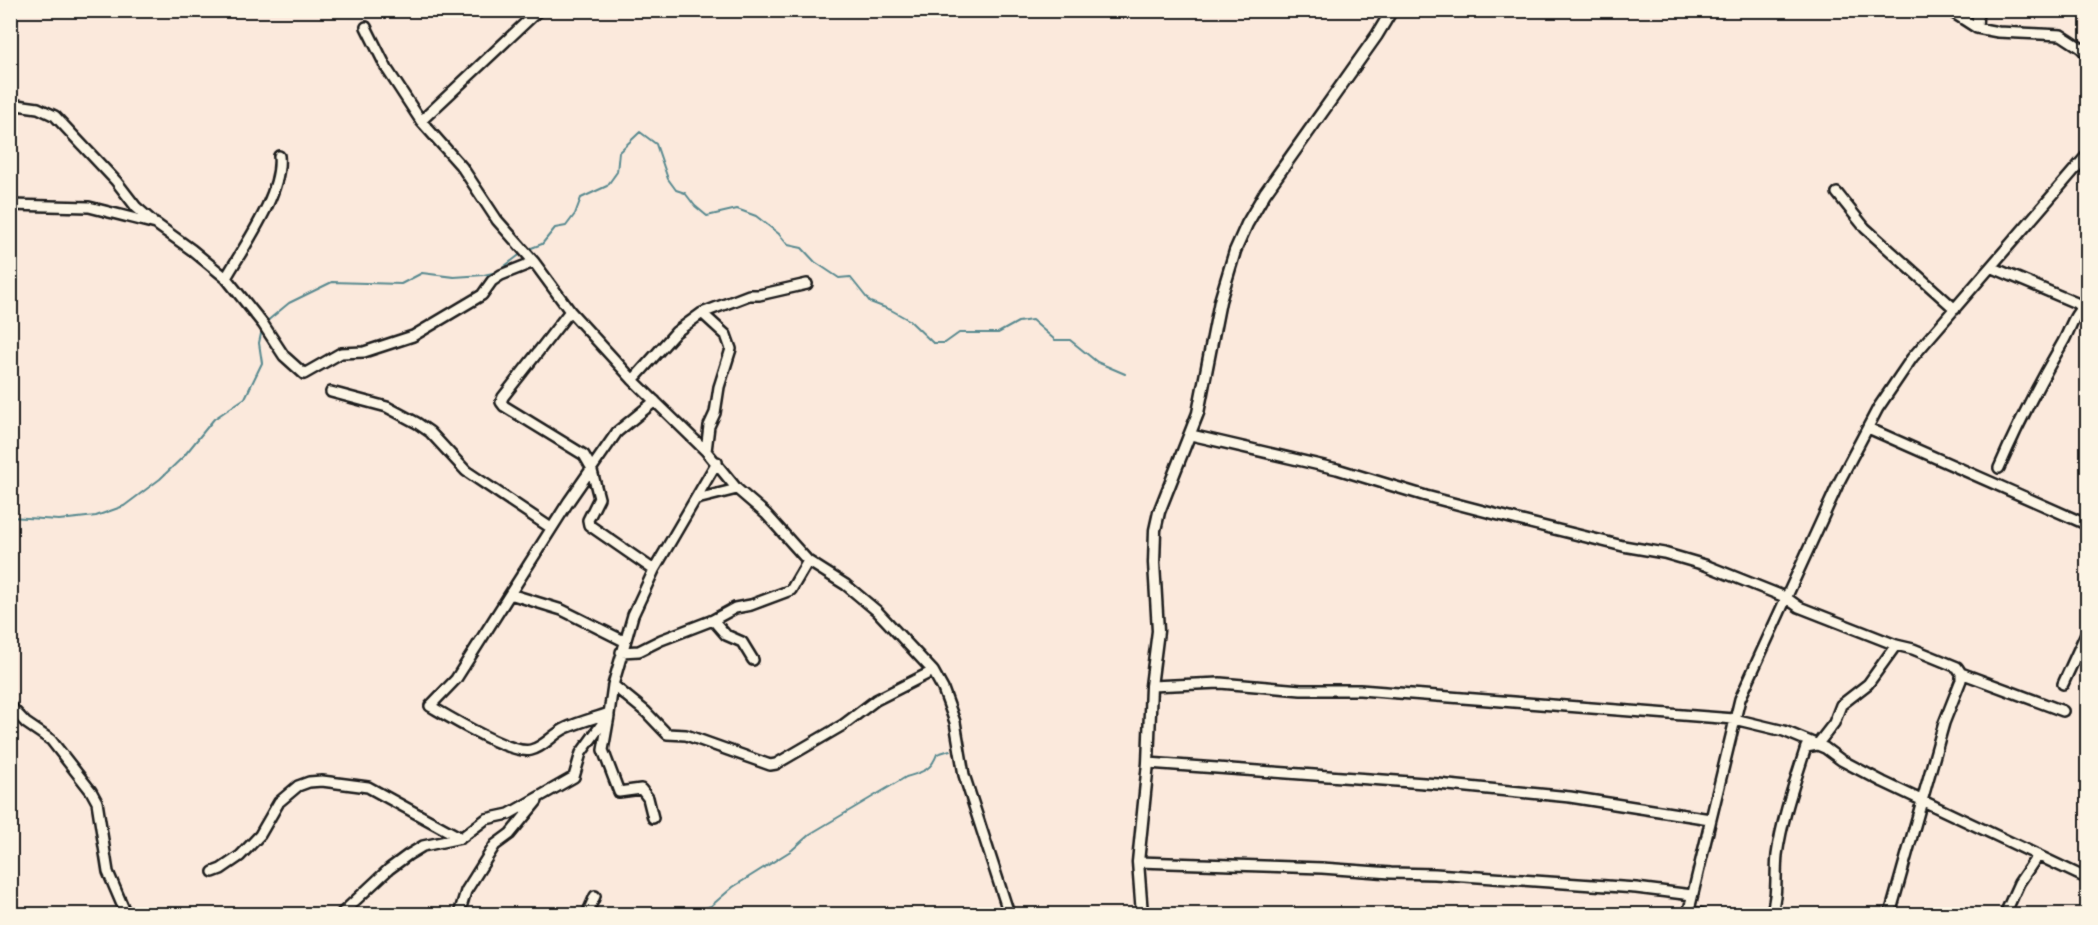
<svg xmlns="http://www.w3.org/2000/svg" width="2098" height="925" viewBox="0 0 2098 925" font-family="Kalam,sans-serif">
  <rect width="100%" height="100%" fill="#fbe9dc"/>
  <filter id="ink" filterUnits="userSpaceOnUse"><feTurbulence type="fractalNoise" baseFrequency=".0167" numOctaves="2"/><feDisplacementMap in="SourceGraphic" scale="12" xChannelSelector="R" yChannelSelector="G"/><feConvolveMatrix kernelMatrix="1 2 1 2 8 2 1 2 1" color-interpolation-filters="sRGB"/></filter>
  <g filter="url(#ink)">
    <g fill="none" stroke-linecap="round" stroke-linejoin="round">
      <!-- stream -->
      <path stroke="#58898f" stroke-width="2" d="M526,250L542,244L555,228L566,226L575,214L581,198L607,186L617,172L619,152L640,132L656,144L668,179L676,190L685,193L695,206L707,216L737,209L756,216L779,234L788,245L802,248L815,262L839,278L850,277L870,302L891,310L909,320L933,343H945L959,333H998L1018,322L1032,320L1055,340H1070L1097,362L1125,374
        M266,322L289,303L332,282L401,284L422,273L454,277L484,275L497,272L522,253
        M10,517L59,520L96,516L124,506L160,479L184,456L214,419L245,398L262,363L259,343L262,329
        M674,914L677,912L690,913L711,906L733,887L792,850L810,834L906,777C922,772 931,771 937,754L950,750"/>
      <defs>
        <path id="minor" d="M1949,10L1977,28L1998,32L2061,35L2081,48L2088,55
          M366,27L387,69L421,121L462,167L497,220L534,262L570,311L633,380L706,451L737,489L766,514L808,561L846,585L877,611L933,671L943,689L955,722L964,775L1009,914
          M1977,28L1978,10
          M10,104L38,108L55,116L116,181L136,207L152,221
          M421,121L539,10
          M1837,193L1865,228L1955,309
          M10,205L89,207L156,224L192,250L226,278L263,324L284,356L304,374L341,353L364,352L413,336L482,295L492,281L501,275L534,262
          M1991,267L2088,308
          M226,278C244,246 283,193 279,156
          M570,311L503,397L501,402L504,406L584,455L591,467L599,498L588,520L589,525L654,570
          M702,313L726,335L731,349L719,387L715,413L709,426L706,451
          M633,380L676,332L702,313L749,295H759L807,284
          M331,392L387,407L417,423L430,432L466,471L551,528
          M1868,428L2088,525
          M1191,435L1337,469L1426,496L1518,520L1623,546L1664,553L1705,565L1785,597L1799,607L1896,645L1913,649L1957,667L1961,673V680L1944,723L1890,914
          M1999,468C2018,424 2039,383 2063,342C2071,328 2073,313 2088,303
          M697,499L737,489
          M510,594L562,610L624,641
          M713,620L726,635L742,642L753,660
          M621,652L639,651L661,640L713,620L735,608L751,605L791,590L808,561
          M1961,673L2063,711
          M2063,684L2088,629
          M613,685L646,712L667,734L686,735L770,765L776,764L843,725L876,700L933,671
          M1151,686L1220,683L1301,690H1360L1734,719L1784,731L1825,748L1841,760L1883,782L2088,879
          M10,706L26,723L51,740L91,791L97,802L108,872L126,914
          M609,713C595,718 579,722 566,728C553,734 544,747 531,750C511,755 449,717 430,706L456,679L569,501L617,432L655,401
          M609,716L603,750L619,792L641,789L648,798L653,818
          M1148,763L1438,784L1570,797L1710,819
          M1138,862L1322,868L1391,873L1435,874L1636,888L1692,895
          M213,872L221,869L240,856L260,835L279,802L298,786L309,782L322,781L368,787L461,838
          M1689,911L1702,914
          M341,914L389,869L408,855L423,846L461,838L486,819L509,814L574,777L581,753L609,714L613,685L633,615L654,570L717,462
          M459,914L466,891L495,845L510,834L537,801
          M587,914L595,896
          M1688,914L1740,699L1840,480L1878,408L1912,358L2088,154
          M1771,914C1778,895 1775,875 1777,855C1782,818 1795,782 1806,747L1817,745L1834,723L1841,705L1868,684L1896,645
          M2005,914L2019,883L2038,855"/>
        <path id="major" d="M1142,914L1138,862L1148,763L1151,686L1158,631L1154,563L1155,530L1159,512L1198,413L1220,301L1235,251L1247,224L1265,193L1377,35L1392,10"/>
      </defs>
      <!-- minor casing -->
      <use href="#minor" stroke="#1c1c1c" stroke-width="14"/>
      <!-- major casing -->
      <use href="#major" stroke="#1c1c1c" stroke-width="15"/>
      <!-- minor -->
      <use href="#minor" stroke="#fcf5e5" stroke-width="9"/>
      <!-- major -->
      <use href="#major" stroke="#fcf5e5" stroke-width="10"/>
    </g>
  </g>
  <!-- margin -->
  <rect width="2098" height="925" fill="none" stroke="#fcf5e5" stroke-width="36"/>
  <rect x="18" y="18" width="2062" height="889" fill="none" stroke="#1c1c1c" stroke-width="2" filter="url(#ink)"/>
</svg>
